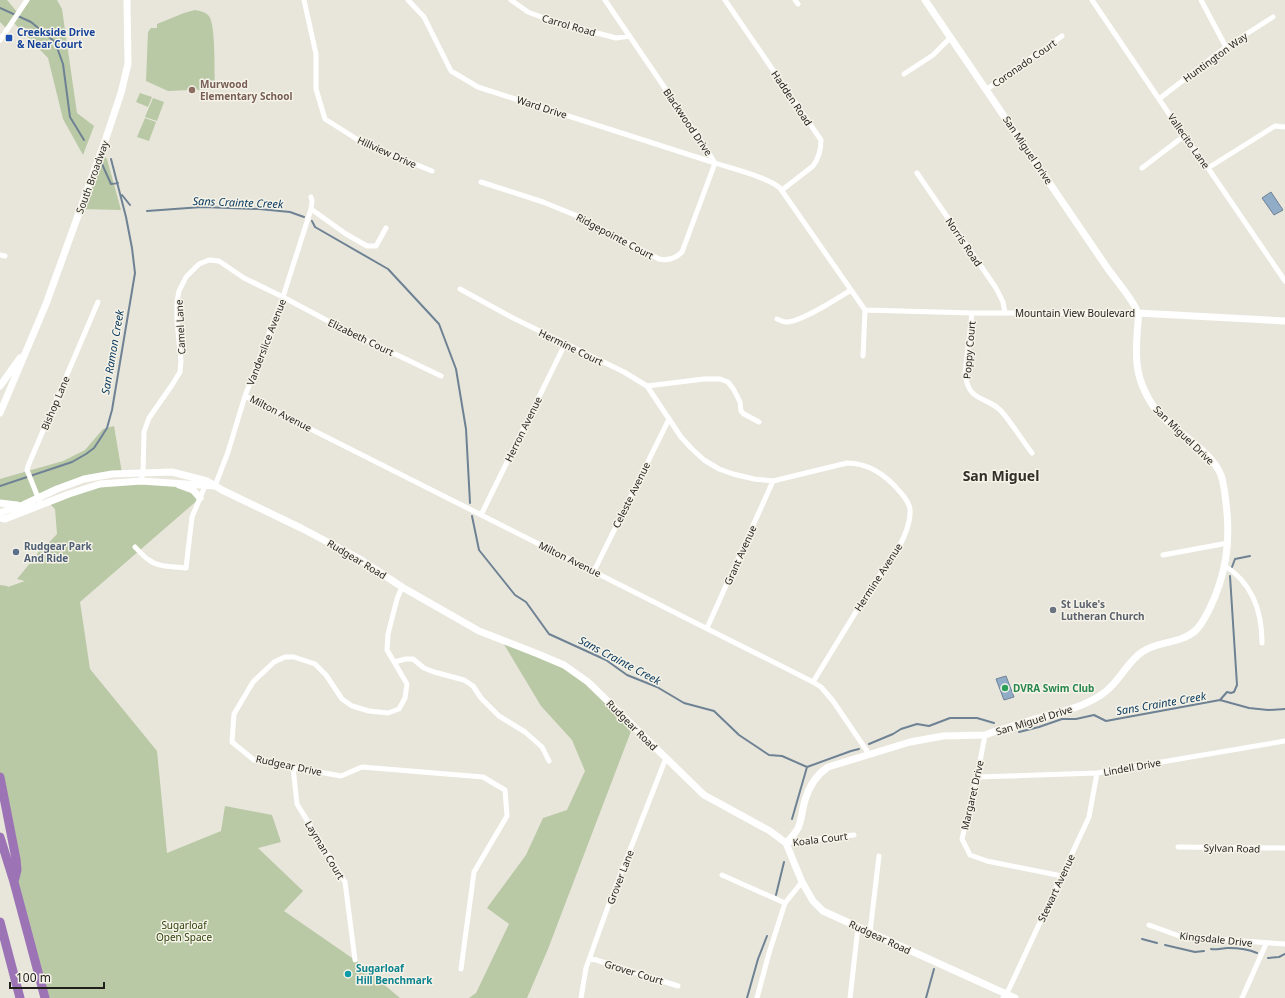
<svg xmlns="http://www.w3.org/2000/svg" width="1285" height="998" viewBox="0 0 1285 998" font-family="'Noto Sans',sans-serif">
  <rect width="100%" height="100%" fill="#e8e6db"/>
  <!-- green -->
  <path fill="#b9c8a5" d="M0,0H7L18,13L27,0H57L62,9L77,113L94,126L83,155L63,119L48,58L13,22L7,29L0,22Z
    M195,10C200,11 206,12 209,16C216,26 214,73 215,87L213,89L168,91L146,81L148,32L151,28H157V24L184,13Z
    M140,93L152,97L148,107L136,102Z
    M153,98L164,102L157,121L145,117Z
    M145,118L156,122L149,141L137,137Z
    M101,153L107,159L121,210L80,209Z
    M114,426L122,473L84,479L23,505L0,503V479L63,461L85,450L103,429Z
    M173,483L200,498L80,602L90,669L157,751L167,853L221,831L225,806L272,815L281,842L258,848L303,891L284,911L355,960L400,998H45L14,882L17,870L0,777V585L7,586L8,587L25,581L17,579L36,556L40,549H43L57,534L55,509L48,502L100,484Z
    M502,641L564,665L633,726L548,949L527,998H469L476,993L509,924L487,908L526,855L543,818L567,810L585,771L572,740L541,706Z"/>
  <!-- water -->
  <path fill="#90acc7" stroke="#6e8294" d="M1271,192L1283,210L1274,215L1262,198Z
    M1006,676L1014,697L1004,700L996,679Z"/>
  <g fill="none" stroke-linecap="round" stroke-linejoin="round">
    <!-- stream -->
    <path stroke="#6e8294" stroke-width="2" d="M0,8L31,22L55,42L63,64L70,117L84,140
      M102,164L111,184L118,183
      M122,195L130,205
      M147,211L202,207L259,209L290,212L304,217
      M312,221L315,227L388,269L439,324L456,369L466,429L470,503
      M0,486L72,462L86,454L94,448L100,439L107,428L112,410L135,273L132,248L126,217L111,159
      M472,516L479,550L515,595L526,602L549,634L606,660L627,675L657,687L684,703L714,711L739,735L769,755L782,756L807,767L851,751L859,749
      M1232,567L1235,559L1250,556
      M1220,700L1227,692L1231,693L1234,692L1237,685L1230,576
      M1019,732L1039,727L1062,719H1076L1094,715L1106,721L1220,700L1249,708L1268,710L1285,709
      M869,744L893,734L901,729L917,724L929,726L950,718H977L994,723
      M792,819L807,767
      M776,895L784,862
      M1142,939L1157,943
      M1165,945L1195,952L1204,951
      M1211,949C1217,950 1222,948 1228,948C1238,948 1248,949 1257,953
      M1268,958L1279,957L1285,954
      M747,998L758,959L767,936
      M926,998L934,969"/>
    <!-- street -->
    <path stroke="#fff" stroke-width="5" d="M304,0L316,54V89L325,119L363,143L432,171
      M408,0L424,17L451,71L478,87L715,163L682,252C675,259 668,261 659,259L575,215L543,202L481,182
      M511,0L528,12L552,21L616,38L630,36
      M605,0L705,147L715,163C733,169 767,177 780,188L865,310
      M725,0L821,140C821,149 819,158 813,166L782,190
      M795,0L798,4
      M1092,0L1184,136L1208,168L1285,281
      M1201,0L1226,47
      M0,40L27,0
      M904,74L933,55L951,37
      M987,89L1062,36
      M1159,99L1226,47L1273,17
      M1142,168L1184,136
      M1208,168L1275,126L1285,127
      M917,173L996,288L1003,302L1005,313
      M311,209L346,234L367,246H376L386,228
      M0,255L5,256
      M460,289L513,318L624,372L647,386L681,437L692,449L704,460L719,469L733,474L754,479L773,481L847,463C869,463 887,476 901,493C905,498 909,502 910,509C911,522 905,535 899,547L865,597L813,682
      M865,310L972,313H1138
      M972,313L965,374C969,404 987,395 1002,412C1013,425 1022,440 1032,453
      M777,319C780,320 783,322 786,322C800,323 838,298 851,290
      M863,356L865,310
      M647,386L704,379H720L728,382L734,390L740,402L741,411L744,414L759,422
      M245,396L813,682L821,687L833,701L869,754
      M141,481L143,473L144,432L149,418L172,385L180,372L181,361L177,321V302L179,291L186,277L199,264L209,260L219,261L244,278L283,297L343,329L441,376
      M215,486L228,452L245,396L283,297L311,209L312,201L311,197
      M41,505L27,470L28,466L98,302
      M481,515L565,344
      M135,547C139,551 144,557 149,560C159,568 174,566 186,568L192,517L205,486
      M1163,555L1228,543
      M1225,566C1252,583 1262,612 1262,643
      M594,571L669,419
      M402,587L397,599L388,634L387,650L407,684L405,698L399,709L388,713L369,711L352,706L342,699L326,675L315,664L294,657H285L274,662L253,682L234,714L232,742L254,760L341,776L362,767L483,777L505,790L507,816L474,872L461,969
      M707,628L773,481
      M394,662L406,659H413L424,668L434,672L464,680L473,686L481,698L499,716L525,732L542,747L549,761
      M985,735L977,777L962,839L970,855L987,861L1062,876
      M293,767L297,804L345,882L355,960
      M977,777L1097,773L1285,741
      M786,843L854,835
      M1178,847L1285,848
      M722,875L785,903
      M1149,925L1182,937L1285,944
      M870,932L879,856
      M590,958L678,986
      M581,998L586,968L610,901L666,758
      M757,998L769,953L785,903L802,882
      M850,998L858,927
      M1003,998L1009,989L1089,817L1097,773
      M1242,998L1266,944"/>
    <!-- secondary -->
    <path stroke="#fff" stroke-width="7" d="M1138,313L1285,321
      M0,386L20,358
      M0,413L46,304L105,141L121,93L128,64L127,0
      M179,485L193,490L200,498
      M0,503L17,505
      M0,514L2,512L23,505L57,489L84,479L112,474L172,472L207,481L222,490L301,528L358,558L402,587L479,631L538,654L564,665L588,682L704,795L770,831L786,843L802,882L813,901L823,911L1015,998
      M0,518L5,519L69,494L100,484L141,481L215,486
      M786,843C790,839 795,834 798,828C802,820 802,810 805,800C809,787 816,775 828,767L910,742L943,736L985,735L996,731C1012,727 1027,721 1043,717C1064,711 1087,706 1105,692C1120,681 1127,662 1142,652C1157,641 1180,644 1195,631C1202,625 1205,617 1209,610C1226,575 1231,542 1226,503C1225,494 1224,484 1221,475C1209,446 1167,430 1150,401C1137,379 1135,362 1137,336C1137,329 1139,321 1138,314C1136,303 1115,279 1108,269L925,0"/>
    <!-- highway -->
    <path stroke="#9c74b6" stroke-width="9" d="M0,777L16,859L17,870L14,882
      M0,837L14,882L45,998
      M0,922L20,998"/>
  </g>
  <!-- markers -->
  <rect fill="#1a4fb4" stroke="#f5f3e8" stroke-width="1.5" x="5" y="34" width="8" height="8" rx="2"/>
  <circle fill="#8d6e63" stroke="#f5f3e8" stroke-width="1.5" cx="192" cy="90" r="4"/>
  <circle fill="#5c6f8a" stroke="#f5f3e8" stroke-width="1.5" cx="16" cy="552" r="4"/>
  <circle fill="#6b7280" stroke="#f5f3e8" stroke-width="1.5" cx="1053" cy="610" r="4"/>
  <circle fill="#2e9e5b" stroke="#f5f3e8" stroke-width="1.5" cx="1005" cy="688" r="4"/>
  <circle fill="#0f9aa8" stroke="#f5f3e8" stroke-width="1.5" cx="348" cy="974" r="4"/>
  <g text-anchor="middle" dominant-baseline="central" stroke-width="3" stroke-linejoin="round" paint-order="stroke">
    <!-- street labels -->
    <g font-size="10" fill="#201f1c" stroke="#f5f3e8">
      <text transform="translate(569 25) rotate(16)">Carrol Road</text>
      <text transform="translate(1215 57) rotate(-36)">Huntington Way</text>
      <text transform="translate(1024 63) rotate(-35)">Coronado Court</text>
      <text transform="translate(792 98) rotate(56)">Hadden Road</text>
      <text transform="translate(542 107) rotate(18)">Ward Drive</text>
      <text transform="translate(688 122) rotate(56)">Blackwood Drive</text>
      <text transform="translate(1189 141) rotate(55)">Vallecito Lane</text>
      <text transform="translate(1028 150) rotate(56)">San Miguel Drive</text>
      <text transform="translate(387 152) rotate(24)">Hillview Drive</text>
      <text transform="translate(92 177) rotate(-70)">South Broadway</text>
      <text transform="translate(615 236) rotate(28)">Ridgepointe Court</text>
      <text transform="translate(964 242) rotate(56)">Norris Road</text>
      <text x="1075" y="313">Mountain View Boulevard</text>
      <text transform="translate(180 327) rotate(-93)">Camel Lane</text>
      <text transform="translate(361 337) rotate(26)">Elizabeth Court</text>
      <text transform="translate(266 342) rotate(-69)">Vanderslice Avenue</text>
      <text transform="translate(571 347) rotate(26)">Hermine Court</text>
      <text transform="translate(969 350) rotate(-85)">Poppy Court</text>
      <text transform="translate(55 403) rotate(-67)">Bishop Lane</text>
      <text transform="translate(281 413) rotate(27)">Milton Avenue</text>
      <text transform="translate(523 429) rotate(-64)">Herron Avenue</text>
      <text transform="translate(1184 435) rotate(44)">San Miguel Drive</text>
      <text transform="translate(631 495) rotate(-64)">Celeste Avenue</text>
      <text transform="translate(740 555) rotate(-66)">Grant Avenue</text>
      <text transform="translate(357 559) rotate(31)">Rudgear Road</text>
      <text transform="translate(570 559) rotate(26)">Milton Avenue</text>
      <text transform="translate(878 577) rotate(-57)">Hermine Avenue</text>
      <text transform="translate(1034 720) rotate(-17)">San Miguel Drive</text>
      <text transform="translate(632 725) rotate(45)">Rudgear Road</text>
      <text transform="translate(289 765) rotate(12)">Rudgear Drive</text>
      <text transform="translate(1132 767) rotate(-10)">Lindell Drive</text>
      <text transform="translate(972 795) rotate(-77)">Margaret Drive</text>
      <text transform="translate(820 839) rotate(-7)">Koala Court</text>
      <text transform="translate(1232 848) rotate(1)">Sylvan Road</text>
      <text transform="translate(325 850) rotate(59)">Layman Court</text>
      <text transform="translate(620 877) rotate(-69)">Grover Lane</text>
      <text transform="translate(1056 888) rotate(-65)">Stewart Avenue</text>
      <text transform="translate(880 937) rotate(25)">Rudgear Road</text>
      <text transform="translate(1216 939) rotate(6)">Kingsdale Drive</text>
      <text transform="translate(634 972) rotate(17)">Grover Court</text>
    </g>
    <!-- transit labels -->
    <g font-size="10" font-weight="bold" fill="#164399" stroke="#f5f3e8" text-anchor="start">
      <text x="17" y="32">Creekside Drive<tspan x="17" dy="12">&amp; Near Court</tspan></text>
    </g>
    <!-- education labels -->
    <g font-size="10" font-weight="bold" fill="#785e54" stroke="#f5f3e8" text-anchor="start">
      <text x="200" y="84">Murwood<tspan x="200" dy="12">Elementary School</tspan></text>
    </g>
    <!-- service labels -->
    <g font-size="10" font-weight="bold" fill="#4e5e75" stroke="#f5f3e8" text-anchor="start">
      <text x="24" y="546">Rudgear Park<tspan x="24" dy="12">And Ride</tspan></text>
    </g>
    <!-- worship labels -->
    <g font-size="10" font-weight="bold" fill="#5b616d" stroke="#f5f3e8" text-anchor="start">
      <text x="1061" y="604">St Luke's<tspan x="1061" dy="12">Lutheran Church</tspan></text>
    </g>
    <!-- leisure labels -->
    <g font-size="10" font-weight="bold" fill="#27864d" stroke="#f5f3e8" text-anchor="start">
      <text x="1013" y="688">DVRA Swim Club</text>
    </g>
    <!-- park labels -->
    <g font-size="10" fill="#2f410a" stroke="#f5f3e8">
      <text x="184" y="925">Sugarloaf<tspan x="184" dy="12">Open Space</tspan></text>
    </g>
    <!-- culture labels -->
    <g font-size="10" font-weight="bold" fill="#0d838f" stroke="#f5f3e8" text-anchor="start">
      <text x="356" y="968">Sugarloaf<tspan x="356" dy="12">Hill Benchmark</tspan></text>
    </g>
    <!-- water labels -->
    <g font-size="11" font-style="italic" fill="#0d3c60" stroke="#f5f3e8">
      <text transform="translate(238 202) rotate(2)">Sans Crainte Creek</text>
      <text transform="translate(112 352) rotate(-80)">San Ramon Creek</text>
      <text transform="translate(620 660) rotate(28)">Sans Crainte Creek</text>
      <text transform="translate(1161 703) rotate(-10)">Sans Crainte Creek</text>
    </g>
    <!-- district labels -->
    <g font-size="14" font-weight="bold" fill="#323028" stroke="#f5f3e8">
      <text x="1001" y="475">San Miguel</text>
    </g>
  </g>
  <!-- scale -->
  <path d="M10 982v6h94v-6" fill="none" stroke="#201f1c" stroke-width="2"/>
  <text x="16" y="982" font-size="12" fill="#201f1c" stroke="#f5f3e8" stroke-width="3" paint-order="stroke">100 m</text>
</svg>
